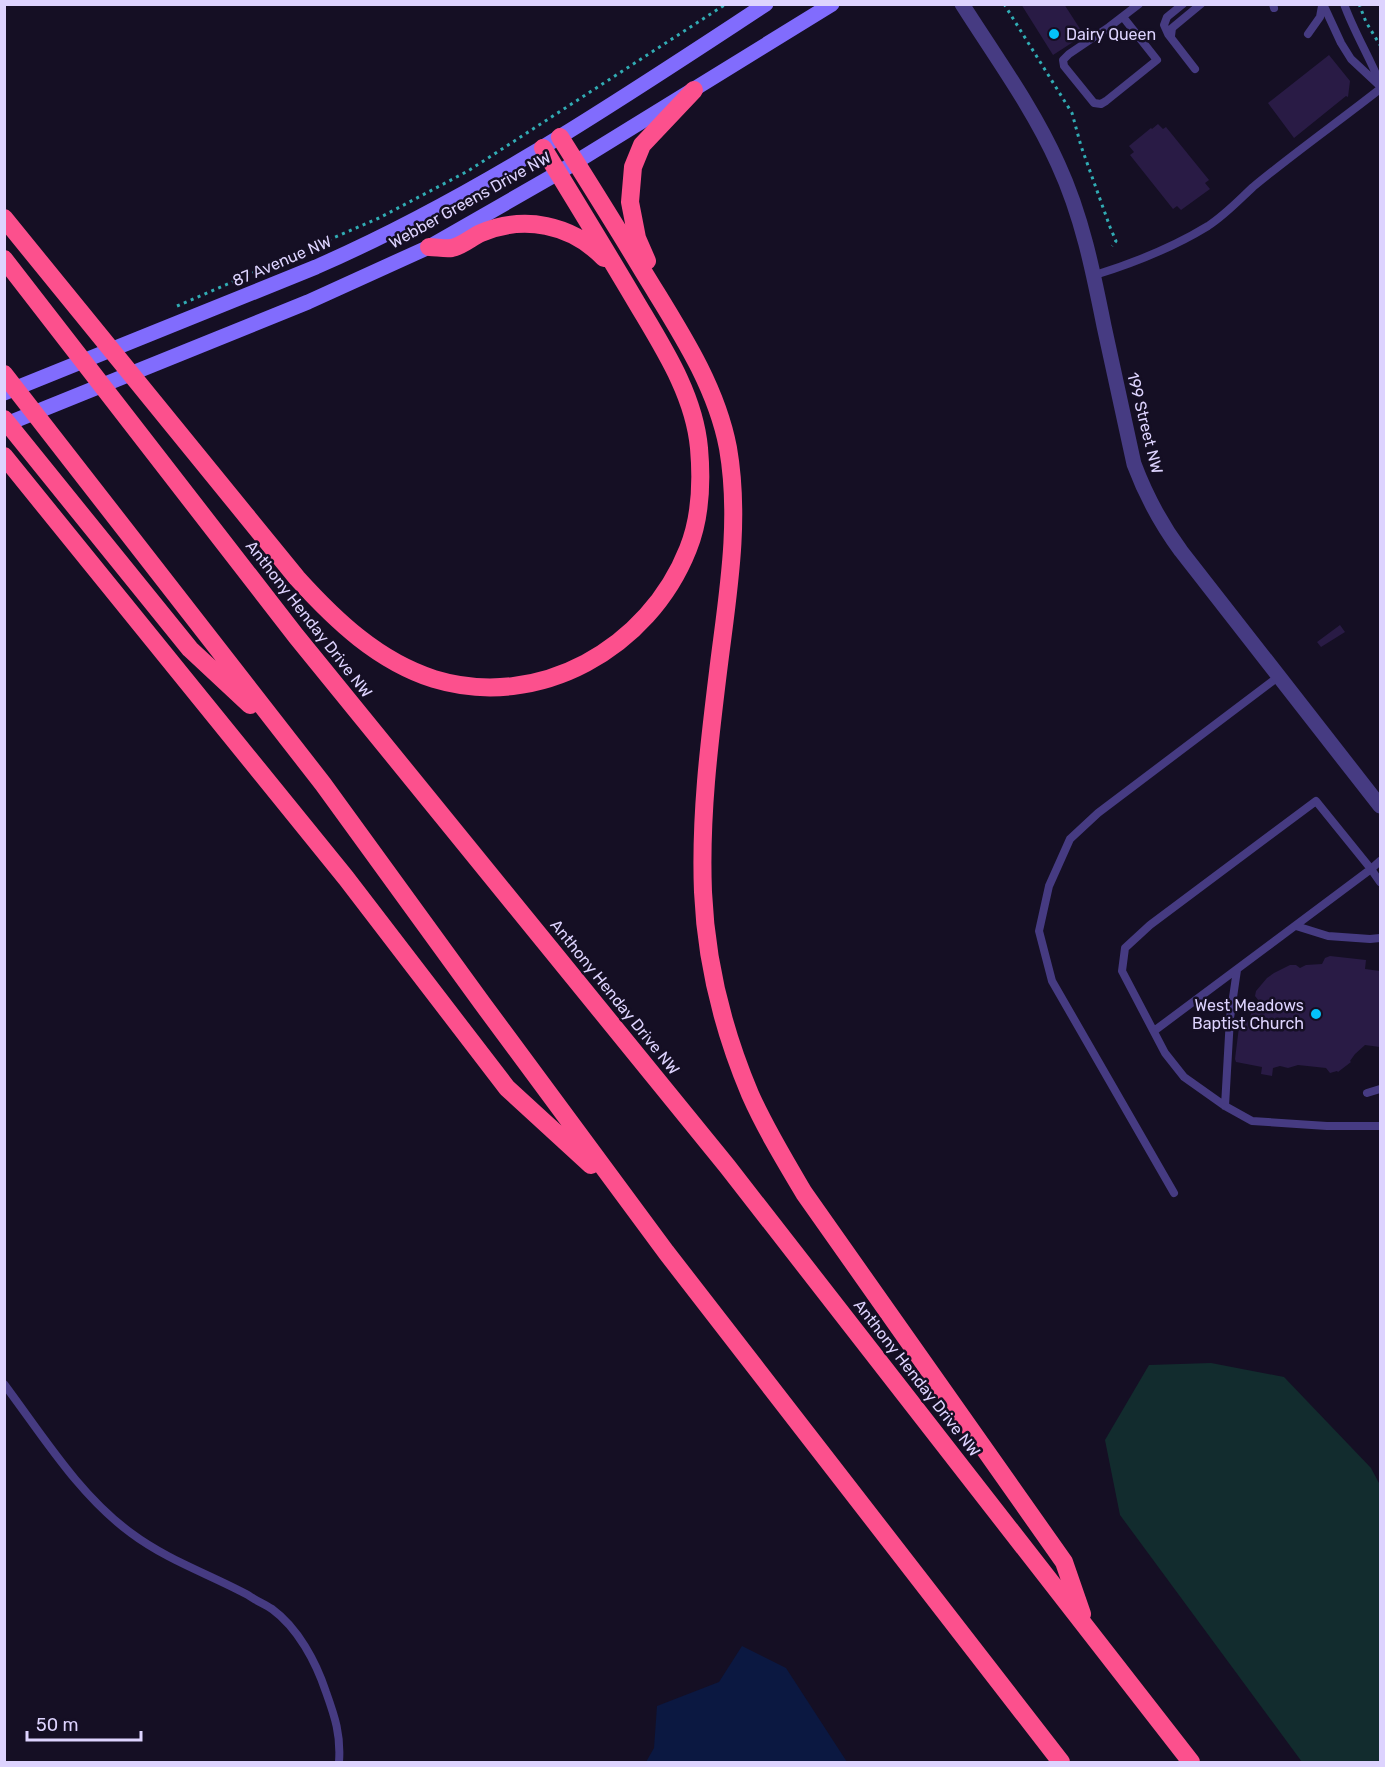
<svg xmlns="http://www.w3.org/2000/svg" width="1385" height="1767" viewBox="0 0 1385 1767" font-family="Rubik,sans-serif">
  <rect width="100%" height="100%" fill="#150f24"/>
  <!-- green -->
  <path fill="#122c2e" d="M1211,1363L1284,1377L1371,1468L1380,1485V1762H1302L1120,1515L1105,1440L1149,1365Z"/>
  <!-- water -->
  <path fill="#0b1841" d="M742,1646L786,1668L847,1762H646L654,1748L657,1706L719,1682Z"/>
  <!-- building -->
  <path fill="#291b45" d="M1021,4H1064L1084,35L1053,55Z
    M1329,55L1350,81L1348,97L1346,96L1294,138L1268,103Z
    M1158,124L1163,129L1166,127L1209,180L1205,183L1210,189L1181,210L1177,206L1173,209L1130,155L1134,152L1129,146L1151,128L1152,129Z
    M1340,625L1345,632L1321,647L1317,642Z
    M1330,956L1366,960L1365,969L1380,971V1047L1365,1045L1355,1054L1350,1061L1351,1062L1338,1072L1337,1071L1330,1073L1326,1068L1298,1065L1288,1068L1280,1066L1273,1068L1272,1076L1261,1074L1262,1067L1236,1062L1235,1059L1239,1027L1243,1022L1249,1021L1253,1007L1259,1001L1255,996L1256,991L1267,978L1274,973L1290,965H1296L1300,968L1306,965L1322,964L1325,958Z"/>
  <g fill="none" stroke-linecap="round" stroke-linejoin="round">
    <!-- path -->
    <path stroke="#31acb4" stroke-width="3" stroke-dasharray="3 4.5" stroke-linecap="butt" d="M1004,4L1072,113L1081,146L1110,227L1116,241L1112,246
      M1359,4L1366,22L1380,45
      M177,306L379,218L468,171L726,4"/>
    <!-- service -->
    <path stroke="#463b82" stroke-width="8" d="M1183,4L1167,17L1164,25L1168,34L1195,69
      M1273,4L1274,8
      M1323,4L1341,43L1351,59L1380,86
      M1344,4C1354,32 1369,56 1380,83
      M1123,17L1157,60L1106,101L1101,104L1094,103L1064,66L1063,60L1069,54L1109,27L1139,4
      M1308,34L1320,17L1322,6
      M1171,36L1172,28L1201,4
      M1095,275C1134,263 1172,248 1208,226C1225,215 1238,201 1253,187C1294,153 1338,122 1380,89
      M1380,861L1371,869L1316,801L1150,925L1125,948L1122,971L1165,1053L1184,1077L1225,1106L1252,1121L1327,1126H1380
      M1296,926L1328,936L1370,939L1380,938
      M1154,1031L1371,869L1380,882
      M1367,1093L1380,1089
      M1225,1106L1230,1018L1237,970
      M1174,1193L1052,981L1039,931L1049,886L1070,839L1098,813L1278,677
      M4,1384C43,1436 79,1495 131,1533C167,1560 209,1574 248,1595C255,1600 264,1604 272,1609C298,1628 316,1662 326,1692C335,1717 341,1735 339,1762"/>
    <!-- minor -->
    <path stroke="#463b82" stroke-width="15" d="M962,4C995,56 1033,108 1058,164C1082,216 1093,271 1104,326C1114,372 1124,418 1134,464C1146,496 1161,524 1181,551L1380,806"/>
    <!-- secondary -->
    <path stroke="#816cfd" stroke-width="15" d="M4,393L316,267C476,197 621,99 766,4
      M4,425L308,302L429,247L558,173L832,4"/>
    <!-- motorway -->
    <path stroke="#fc508d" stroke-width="18" d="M560,137C589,183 618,229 646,276C679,330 716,385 728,448C741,523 727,598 718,672C709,745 700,818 703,892C706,961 723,1030 750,1094C765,1128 785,1161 804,1193L1064,1562L1082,1614
      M4,218L297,578C336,621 378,661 434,679C539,711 649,648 688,549C701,517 702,482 699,448C694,392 660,343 632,295C603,246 573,197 543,148
      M429,247C436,247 445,249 452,248C462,246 472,237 481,233C524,215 571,224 604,258
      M4,259L296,636L727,1166L1191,1762
      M647,261L637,238L630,202L633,167L642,145L694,90
      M4,374L323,784L482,1003L666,1252L1061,1762
      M4,419L190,649L250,705
      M4,456L346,878L507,1088L591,1165"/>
  </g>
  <!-- markers -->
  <g fill="#04c2f9" stroke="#150f24" stroke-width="2">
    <circle cx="1054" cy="34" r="6"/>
    <circle cx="1316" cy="1014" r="6"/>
  </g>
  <g text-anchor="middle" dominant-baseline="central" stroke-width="5" stroke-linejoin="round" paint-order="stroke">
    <!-- poi labels -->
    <g font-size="16" fill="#ddd3fe" stroke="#150f24" text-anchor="start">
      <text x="1066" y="34">Dairy Queen</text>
      <text x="1304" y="1005" text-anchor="end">West Meadows<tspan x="1304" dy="18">Baptist Church</tspan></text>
    </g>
    <!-- street labels -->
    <g font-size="16" fill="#ddd3fe" stroke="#150f24">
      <text transform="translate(470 200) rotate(-29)">Webber Greens Drive NW</text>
      <text transform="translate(282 261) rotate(-23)">87 Avenue NW</text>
      <text transform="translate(1145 423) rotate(76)">199 Street NW</text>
      <text transform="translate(309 619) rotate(52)">Anthony Henday Drive NW</text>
      <text transform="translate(615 997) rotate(51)">Anthony Henday Drive NW</text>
      <text transform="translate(917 1378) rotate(52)">Anthony Henday Drive NW</text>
    </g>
  </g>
  <!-- border -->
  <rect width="1385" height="1767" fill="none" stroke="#ddd3fe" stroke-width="12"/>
  <!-- scale -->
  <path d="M27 1731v9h114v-9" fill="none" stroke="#ddd3fe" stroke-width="3"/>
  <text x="36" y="1731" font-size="18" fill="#ddd3fe" stroke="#150f24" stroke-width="4.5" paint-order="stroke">50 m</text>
</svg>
